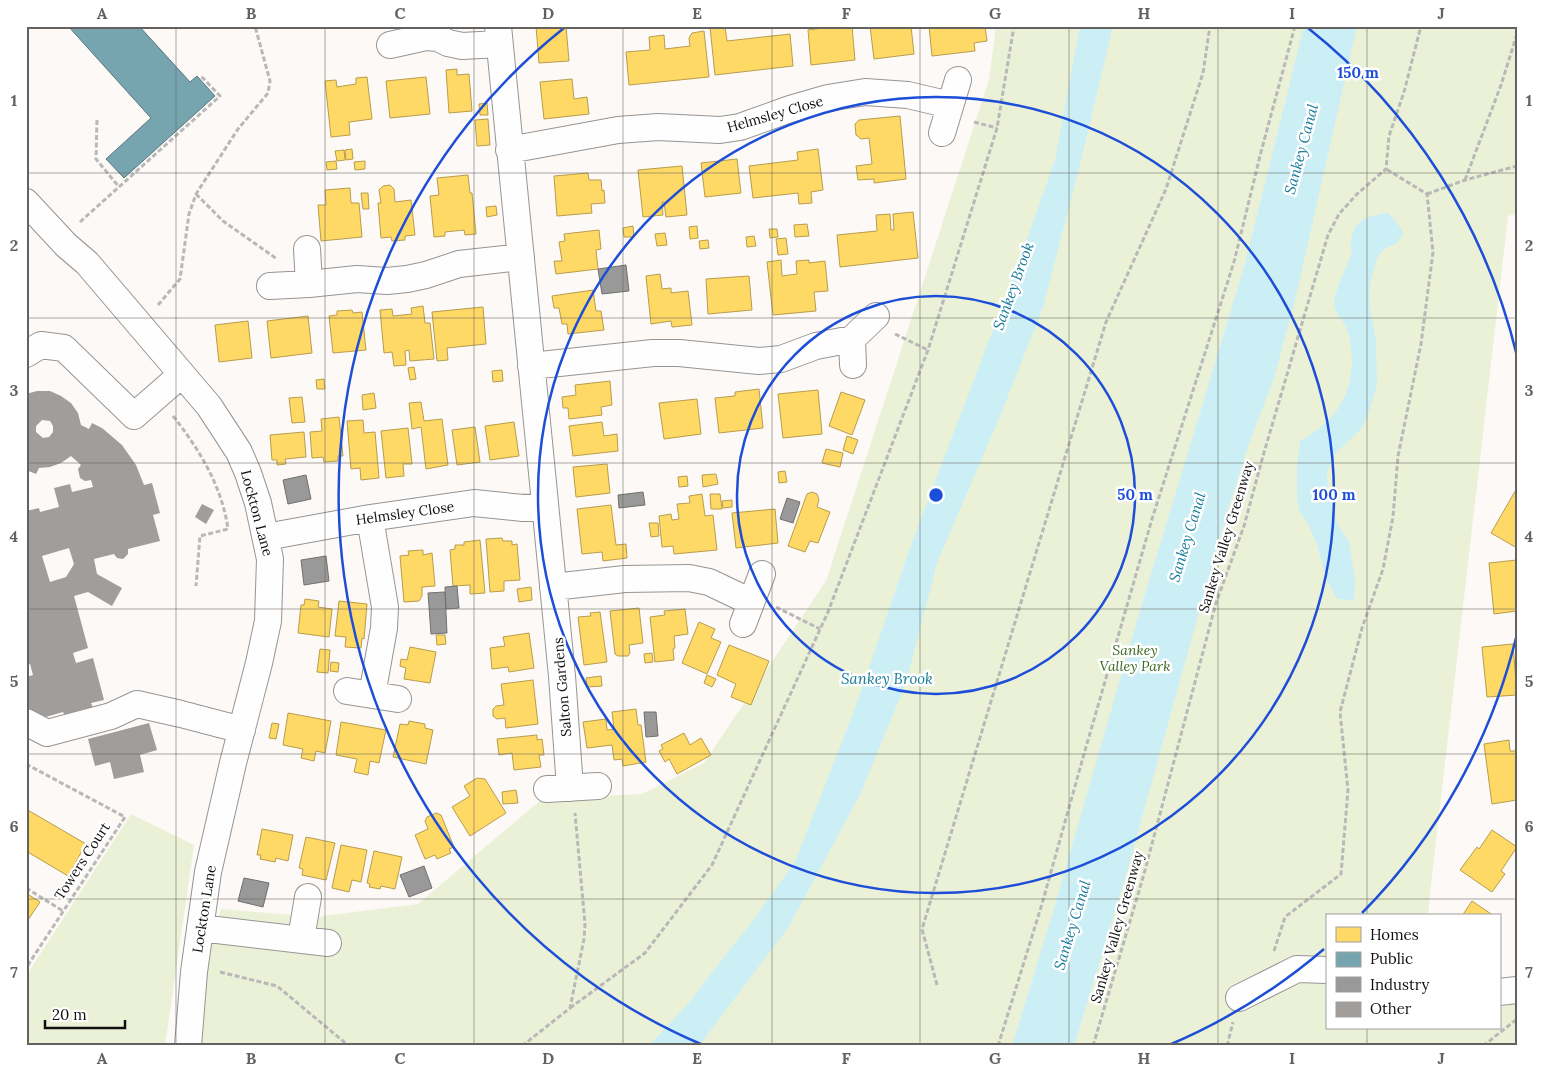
<svg xmlns="http://www.w3.org/2000/svg" width="1543" height="1072" viewBox="0 0 1543 1072" font-family="Lora,serif">
  <rect width="100%" height="100%" fill="#fcf9f6"/>
  <!-- green -->
  <path fill="#ebf1d6" d="M996,26H1517V213L1508,216L1430,893L1428,916H1327V1028H1499V999L1517,1005V1046H196L205,959L221,909L314,917L418,904L542,799L642,794L704,763L826,581L989,80Z
    M131,814L194,845L165,1046H26V976Z"/>
  <!-- water -->
  <path fill="#cceff6" d="M1080,26H1113L1078,173L1043,307L1001,414L937,563L906,683L860,795L788,928L699,1046H649L686,1006L756,916L795,862L855,708L911,545L1022,253L1055,160Z
    M1304,26H1357L1294,305L1274,378L1249,444L1225,519L1126,875L1074,1046H1012L1052,915L1136,624L1244,267Z
    M1388,212L1401,228L1403,235L1397,243L1383,250L1377,258L1370,285V309L1376,339L1377,385L1368,415L1362,428L1334,455L1327,471L1328,491L1337,523L1349,542L1355,579L1354,600L1337,599L1326,578L1317,545L1308,524L1299,510L1297,499V465L1300,441C1315,432 1331,421 1340,405C1353,385 1355,353 1347,330C1344,320 1334,314 1334,303C1334,293 1348,263 1352,252C1348,241 1353,225 1364,219C1371,215 1381,215 1388,212Z"/>
  <!-- homes -->
  <path fill="#ffd966" stroke="#b79d4c" d="M536,26H566L569,61L539,63Z
    M725,26L727,41L790,34L793,66L715,75L710,27Z
    M837,26H852L855,60L811,65L808,30Z
    M870,26H911L914,54L874,59Z
    M929,26H985L987,41L974,43L975,51L932,56Z
    M704,31L709,77L629,85L626,52L650,50L649,37L664,35L665,49L690,46L689,38L692,33Z
    M457,69V75L469,74L472,111L449,113L446,70Z
    M367,77L372,119L349,122L350,135L331,137L325,81L336,80L337,87L356,84V78Z
    M426,77L430,114L390,118L386,81Z
    M572,79L574,99L587,97L589,114L544,119L540,82Z
    M487,103L488,115H480L479,104Z
    M900,116L906,179L874,183V179L858,180L856,166L872,164L869,138L861,139L856,135L855,124L859,120Z
    M488,119L490,145L477,146L475,120Z
    M352,149L353,159L346,160L345,150Z
    M818,149L823,190L811,192L812,203L799,204L798,193L753,198L749,166L798,160L797,152Z
    M344,150L345,160L337,161L335,151Z
    M737,159L741,193L705,197L701,163Z
    M336,161L337,169L327,170L326,162Z
    M365,161V169L355,170L354,162Z
    M682,166L687,215L666,217L664,202H662L663,215L643,217L638,170Z
    M588,173L589,180H601L602,191L604,190L605,203L591,204L592,213L557,216L554,176Z
    M468,175L470,193H472L476,234L465,235L464,230L445,232V236L434,237L430,196L439,195L437,178Z
    M390,185L394,189L395,202L411,200L415,235L405,236V240L392,241L391,237L381,238L378,203H381L379,190L383,186Z
    M350,188L351,203H359L362,237L321,241L318,205H326L325,190Z
    M361,193H368L369,209H363Z
    M496,206L497,215L487,217L486,207Z
    M913,212L918,258L840,267L837,235L877,231L876,215L890,214L891,230H894L893,214Z
    M807,224L809,236L795,237L794,225Z
    M633,226L634,237H624L623,228Z
    M697,226L698,238L690,239L689,227Z
    M769,229H777L778,237L770,238Z
    M599,230L601,249L596,250L598,269L556,274L554,261H562L559,242L565,241L564,234Z
    M665,233L667,245L657,246L655,234Z
    M754,236L756,246L747,247L746,237Z
    M786,238L788,254L778,255L776,239Z
    M708,240L709,248L700,249L699,241Z
    M781,260L782,276L797,274L796,261L809,260V263L825,261L828,291L814,292L816,311L773,315L767,262Z
    M660,274L662,289L671,288V293L688,291L692,325L672,327L671,321L651,324L646,276Z
    M749,276L752,310L708,314L706,279Z
    M593,290L596,311H601L604,330L568,334L567,324H562L559,308H554L552,296Z
    M423,306L425,323H430L434,359L410,361L409,350L405,351L406,365L394,366L392,352L384,353L380,310L392,309L393,316L412,314L411,308Z
    M483,307L486,344L447,348L448,360L437,361L432,312Z
    M352,310L353,313L362,312L366,350L333,353L329,316L337,315V311Z
    M308,316L312,353L271,358L267,321Z
    M248,321L252,358L219,362L215,325Z
    M414,367L416,379L410,380L408,368Z
    M502,370L503,381L493,382L492,371Z
    M324,379L325,389H317L316,380Z
    M610,381L612,405L601,407L602,415L569,419L568,408H563L562,397L576,395L575,385Z
    M759,389L763,428L719,433L715,398L735,396V392Z
    M818,390L822,434L783,438L778,394Z
    M841,392L865,400L852,435L829,426Z
    M374,393L376,408L363,410L362,395Z
    M302,397L305,422L292,423L289,398Z
    M697,399L701,434L664,439L659,403Z
    M421,402L424,421L442,419L448,465L426,469L421,427L412,429L409,403Z
    M339,417L343,456H338V461L324,462L323,457L312,458L310,432L322,431L321,419Z
    M363,420L364,433L375,432L379,478L361,480L360,468L351,469L347,421Z
    M514,422L519,456L490,460L485,426Z
    M602,422L604,436L617,434L618,451L573,456L569,426Z
    M475,427L480,462L457,465L452,430Z
    M408,428L412,464H403L404,476L386,478L381,431Z
    M304,432L306,457L285,459L286,464L277,465V460H272L270,435Z
    M847,436L858,440L853,454L843,450Z
    M826,449L843,453L840,467L822,463Z
    M607,464L610,493L576,497L573,467Z
    M785,471L787,482L779,483L778,472Z
    M716,474L718,484L703,487L702,475Z
    M687,476L688,486L679,487L678,477Z
    M1517,488V548L1491,533Z
    M812,492L817,494L819,500L817,507L830,512L818,543L810,541L805,552L788,546L807,494Z
    M702,494L705,516L713,515L717,550L674,554L673,546L662,547L659,516L671,514L672,520L679,519L677,504L690,503L689,496Z
    M710,494H720L722,509H711Z
    M732,500V507L723,508L722,501Z
    M611,505L616,545L626,544L627,558L603,561L602,552L582,554L577,509Z
    M775,509L778,543L736,548L732,513Z
    M649,523H658L659,536L651,537Z
    M502,538L503,541H512V545L517,544L520,580L504,581V591L490,592L486,539Z
    M480,540L485,593L470,594V585L453,586L450,550L455,549V545H464V542Z
    M423,550V555L432,553L435,586L422,587V596L419,601L404,602L400,556L409,555L408,551Z
    M1517,560V611L1494,614L1489,563Z
    M531,587L532,600L519,602L517,589Z
    M305,599L319,601L318,607L332,609L329,637L298,633L301,605H304Z
    M339,601L367,604L364,639L362,638L361,648L345,647L346,637L335,636Z
    M639,608L643,643L629,645L630,653L628,656H618L615,654L610,611Z
    M685,609L688,634L674,636L675,648L673,649L674,660L655,662L650,617L665,615L664,611Z
    M600,612L607,662L584,665L578,617L591,616L590,613Z
    M699,622L715,629L711,638L721,642L707,674L682,663Z
    M529,633L534,668L509,672L508,667L492,669L490,648L505,646L503,637Z
    M436,635H445L446,644L437,645Z
    M1513,644L1517,695L1487,697L1482,647Z
    M729,645L769,661L751,705L731,697L736,684L717,675Z
    M410,647L436,652L430,683L404,679L406,668L400,666L401,659L407,660Z
    M320,649L330,650L328,673L317,672Z
    M652,653L653,662L645,663L644,654Z
    M331,662L339,663L338,672L330,671Z
    M707,675L716,679L712,687L704,683Z
    M601,676L602,686L587,687L586,678Z
    M533,680L538,724L506,728L505,718L497,719L493,716V709L496,706L504,705L501,684Z
    M636,709L638,725H641L646,762L623,766L622,759L614,760L612,745L587,748L583,722L606,719L607,730L614,729L612,712Z
    M288,713L331,721L325,753L316,751L314,761L301,758L303,749L283,745Z
    M409,721L425,724V728L433,730L426,764L393,757L400,724L408,725Z
    M341,722L386,730L379,763L370,761L368,775L354,772L357,759L336,755Z
    M272,723L279,724L276,739L269,738Z
    M684,733L690,745L701,738L711,755L677,774L669,759L665,762L659,751L663,749L661,745Z
    M537,735V740L542,739L544,755H539L541,767L514,770L512,753L499,755L497,739Z
    M1509,740L1510,751H1517V800L1492,804L1484,744Z
    M477,778L485,779L506,813L470,836L452,807L470,796L464,786Z
    M516,790L518,803L503,804L502,792Z
    M26,809L86,844L68,876L26,851Z
    M436,813L441,815L454,847L449,849L451,853L437,859L435,855L425,859L415,835L428,829L425,821L427,817Z
    M262,829L293,835L288,861L276,858L275,862L260,859L261,855H257Z
    M1492,830L1517,847L1501,871L1505,874L1492,892L1460,870L1477,847L1479,849Z
    M306,837L335,843L326,880L302,875L303,869L299,868Z
    M341,845L367,850L361,882L352,880L349,892L332,888Z
    M374,851L402,857L395,889L381,886L380,889L369,887L370,884L367,883Z
    M26,893L40,902L26,923Z
    M1472,901L1494,916H1462Z"/>
  <!-- public -->
  <path fill="#76a5af" stroke="#57787f" d="M68,26H139L190,82L197,76L215,96L124,178L106,159L151,118Z"/>
  <!-- industry -->
  <path fill="#999" stroke="#707070" d="M626,265L629,291L602,294L598,269Z
    M306,475L311,499L288,504L283,480Z
    M643,492L645,505L619,508L618,495Z
    M787,498L800,502L793,523L780,519Z
    M326,556L329,581L304,585L301,560Z
    M457,586L459,608L446,609L445,587Z
    M445,592L447,633L431,634L428,593Z
    M644,712H656L658,736L646,737Z
    M424,866L432,888L409,897L400,875Z
    M244,878L269,883L263,907L238,901Z"/>
  <!-- building -->
  <path fill="#a09d9b" fill-rule="evenodd" d="M37,391H50L61,396L71,403L78,413L81,425L89,429L92,423L102,428L122,445L136,465L144,485L152,483L160,513L153,515L160,541L128,549V554L123,559L117,558L114,554L94,559L97,574L122,588L112,606L88,592L74,596L88,648L73,653L76,663L93,658L104,700L91,703L93,708L65,716L63,712L32,721L26,700V677L33,675L30,664L26,665V511L39,508L40,512L59,507L54,488L70,484L72,492L93,487L91,480L85,481L80,478L78,469L81,465L71,456L61,463L50,467L39,468L36,474L26,470V394ZM42,420L50,421L53,426V432L49,437L43,438L36,432V426ZM69,548L74,564L66,577L50,582L42,556Z
    M202,504L214,510L206,524L195,517Z
    M149,723L157,750L140,755L144,772L114,779L110,762L95,766L88,739Z"/>
  <g fill="none" stroke-linecap="round" stroke-linejoin="round">
    <defs>
      <path id="minor" d="M498,26L562,676L570,788
        M390,45L426,37L438,38L448,43L462,46L499,44
        M942,133L958,80
        M509,150L618,130L658,127L720,130L740,127L790,109L828,98L865,92L908,95L950,105
        M26,202L66,245L87,263L209,406L226,432L239,452L248,473L258,503L270,559L268,621L259,663L233,763L208,872L194,972L188,1046
        M309,284L357,279L387,281L407,279L426,275L459,264L521,257
        M270,286L309,284L307,249
        M26,354L41,345L64,348L134,416L181,375
        M853,365L852,339L876,316
        M531,366L653,353H679L759,361L781,359L816,346L852,339
        M370,518L385,607L384,628L372,695
        M266,537L370,518L474,503L523,508L545,506
        M553,587L625,579L689,578L709,582L751,602
        M743,624L762,574
        M347,691L398,699
        M26,722L47,733L111,716L137,704L181,714L242,730
        M547,789L598,786
        M200,928L328,943
        M301,939L308,897
        M1499,992L1517,990
        M1239,998L1297,969L1327,970"/>
    </defs>
    <!-- minor casing -->
    <use href="#minor" stroke="#969594" stroke-width="28"/>
    <!-- path -->
    <path stroke="#b9b8b8" stroke-width="3" stroke-dasharray="5 2.5" stroke-linecap="butt" d="M97,120L96,159L119,187
      M974,122L997,128
      M1465,180L1501,85L1517,34
      M196,194L223,221L277,259
      M1427,194L1465,180L1517,166
      M80,222L220,96L200,75
      M158,305L180,279L189,214L196,194L238,129L268,93L270,81L255,26
      M895,334L928,350
      M173,416C199,449 222,486 228,529L200,536L196,586
      M776,607L820,629
      M26,764L125,817L26,968
      M26,888L63,911
      M1274,951L1285,917L1341,874L1348,790L1340,712L1362,628L1383,569L1393,517L1398,456L1421,344L1433,252L1427,194L1386,169
      M220,972L277,986L349,1046
      M937,985L922,929L1106,322L1166,189L1203,73L1210,26
      M570,1008L645,953L712,865L828,612L928,350L997,128L1014,26
      M522,1046L570,1008L584,939L585,924L575,813
      M998,1046L1042,904L1084,754L1152,519L1234,262L1261,152L1295,26
      M1093,1046L1144,874L1216,603L1244,526L1263,456L1328,235L1339,214L1357,194L1386,169L1389,136L1404,92L1421,26
      M1227,1046L1233,1022
      M1483,1046L1517,1019"/>
    <!-- minor -->
    <use href="#minor" stroke="#fffefe" stroke-width="26"/>
  </g>
  <!-- grid -->
  <path fill="none" stroke="#636260" stroke-width="1" stroke-opacity="0.55" d="M176,26V1046M325,26V1046M474,26V1046M623,26V1046M772,26V1046M920,26V1046M1069,26V1046M1218,26V1046M1367,26V916M26,173H1517M26,318H1517M26,463H1517M26,609H1517M26,754H1517M26,899H1517M1367,1028V1046"/>
  <!-- distance rings -->
  <g fill="none" stroke="#1d4ed8" stroke-width="2.5">
    <circle cx="936" cy="495" r="199"/>
    <circle cx="936" cy="495" r="398"/>
    <path d="M1517 634A597 597 0 0 1 1362 913M1324 949A597 597 0 0 1 1169 1045M703 1045A597 597 0 0 1 564 28M1308 28A597 597 0 0 1 1517 356"/>
  </g>
  <g text-anchor="middle" dominant-baseline="central" stroke-width="5" stroke-linejoin="round" paint-order="stroke">
    <!-- street labels -->
    <g font-size="14" fill="#101010" stroke="#fff">
      <text transform="translate(775 114) rotate(-16)">Helmsley Close</text>
      <text transform="translate(257 513) rotate(75)">Lockton Lane</text>
      <text transform="translate(405 513) rotate(-8)">Helmsley Close</text>
      <text transform="translate(1226 537) rotate(-73)">Sankey Valley Greenway</text>
      <text transform="translate(562 687) rotate(-95)">Salton Gardens</text>
      <text transform="translate(82 861) rotate(-57)">Towers Court</text>
      <text transform="translate(204 909) rotate(-81)">Lockton Lane</text>
      <text transform="translate(1117 927) rotate(-74)">Sankey Valley Greenway</text>
    </g>
    <!-- park labels -->
    <g font-size="14" font-style="italic" fill="#3c681f" stroke="#fff">
      <text x="1135" y="650">Sankey<tspan x="1135" dy="16">Valley Park</tspan></text>
    </g>
    <!-- water labels -->
    <g font-size="15" font-style="italic" fill="#187b9b" stroke="#fff">
      <text transform="translate(1301 149) rotate(-75)">Sankey Canal</text>
      <text transform="translate(1013 286) rotate(-70)">Sankey Brook</text>
      <text transform="translate(1187 537) rotate(-73)">Sankey Canal</text>
      <text x="887" y="678">Sankey Brook</text>
      <text transform="translate(1072 925) rotate(-73)">Sankey Canal</text>
    </g>
  </g>
  <circle cx="936" cy="495" r="8" fill="#1d4ed8" stroke="#fff" stroke-width="2.5"/>
  <g font-size="15" text-anchor="middle" font-weight="bold" fill="#1d4ed8" stroke="#fff" stroke-width="5" stroke-linejoin="round" paint-order="stroke">
    <text x="1358" y="78">150 m</text>
    <text x="1135" y="500">50 m</text>
    <text x="1334" y="500">100 m</text>
  </g>
  <!-- border -->
  <rect width="1543" height="1072" fill="none" stroke="#ffffff" stroke-width="55"/>
  <!-- legend -->
  <rect x="1326" y="914" width="175" height="115" fill="#ffffff" stroke="#9f9f9f"/>
  <rect x="1336" y="927" width="25" height="15" fill="#ffd966" stroke="#9f9f9f"/>
  <text x="1370" y="940" font-size="15" fill="#101010">Homes</text>
  <rect x="1336" y="952" width="25" height="15" fill="#76a5af" stroke="#9f9f9f"/>
  <text x="1370" y="964" font-size="15" fill="#101010">Public</text>
  <rect x="1336" y="977" width="25" height="15" fill="#999999" stroke="#9f9f9f"/>
  <text x="1370" y="990" font-size="15" fill="#101010">Industry</text>
  <rect x="1336" y="1002" width="25" height="15" fill="#a09d9b" stroke="#9f9f9f"/>
  <text x="1370" y="1014" font-size="15" fill="#101010">Other</text>
  <!-- scale -->
  <path d="M45 1020v8h80v-8" fill="none" stroke="#101010" stroke-width="2.5"/>
  <text x="52" y="1020" font-size="15" fill="#101010" stroke="#ffffff" stroke-width="4" paint-order="stroke">20 m</text>
  <rect x="28" y="28" width="1488" height="1016" fill="none" stroke="#636260" stroke-width="2"/>
  <g font-size="16" text-anchor="middle" font-weight="bold" fill="#636260">
    <text x="102" y="19">A</text>
    <text x="251" y="19">B</text>
    <text x="400" y="19">C</text>
    <text x="548" y="19">D</text>
    <text x="697" y="19">E</text>
    <text x="846" y="19">F</text>
    <text x="995" y="19">G</text>
    <text x="1144" y="19">H</text>
    <text x="1292" y="19">I</text>
    <text x="1441" y="19">J</text>
    <text x="14" y="106">1</text>
    <text x="1529" y="106">1</text>
    <text x="14" y="251">2</text>
    <text x="1529" y="251">2</text>
    <text x="14" y="396">3</text>
    <text x="1529" y="396">3</text>
    <text x="14" y="542">4</text>
    <text x="1529" y="542">4</text>
    <text x="14" y="687">5</text>
    <text x="1529" y="687">5</text>
    <text x="14" y="832">6</text>
    <text x="1529" y="832">6</text>
    <text x="14" y="978">7</text>
    <text x="1529" y="978">7</text>
    <text x="102" y="1064">A</text>
    <text x="251" y="1064">B</text>
    <text x="400" y="1064">C</text>
    <text x="548" y="1064">D</text>
    <text x="697" y="1064">E</text>
    <text x="846" y="1064">F</text>
    <text x="995" y="1064">G</text>
    <text x="1144" y="1064">H</text>
    <text x="1292" y="1064">I</text>
    <text x="1441" y="1064">J</text>
  </g>
</svg>
